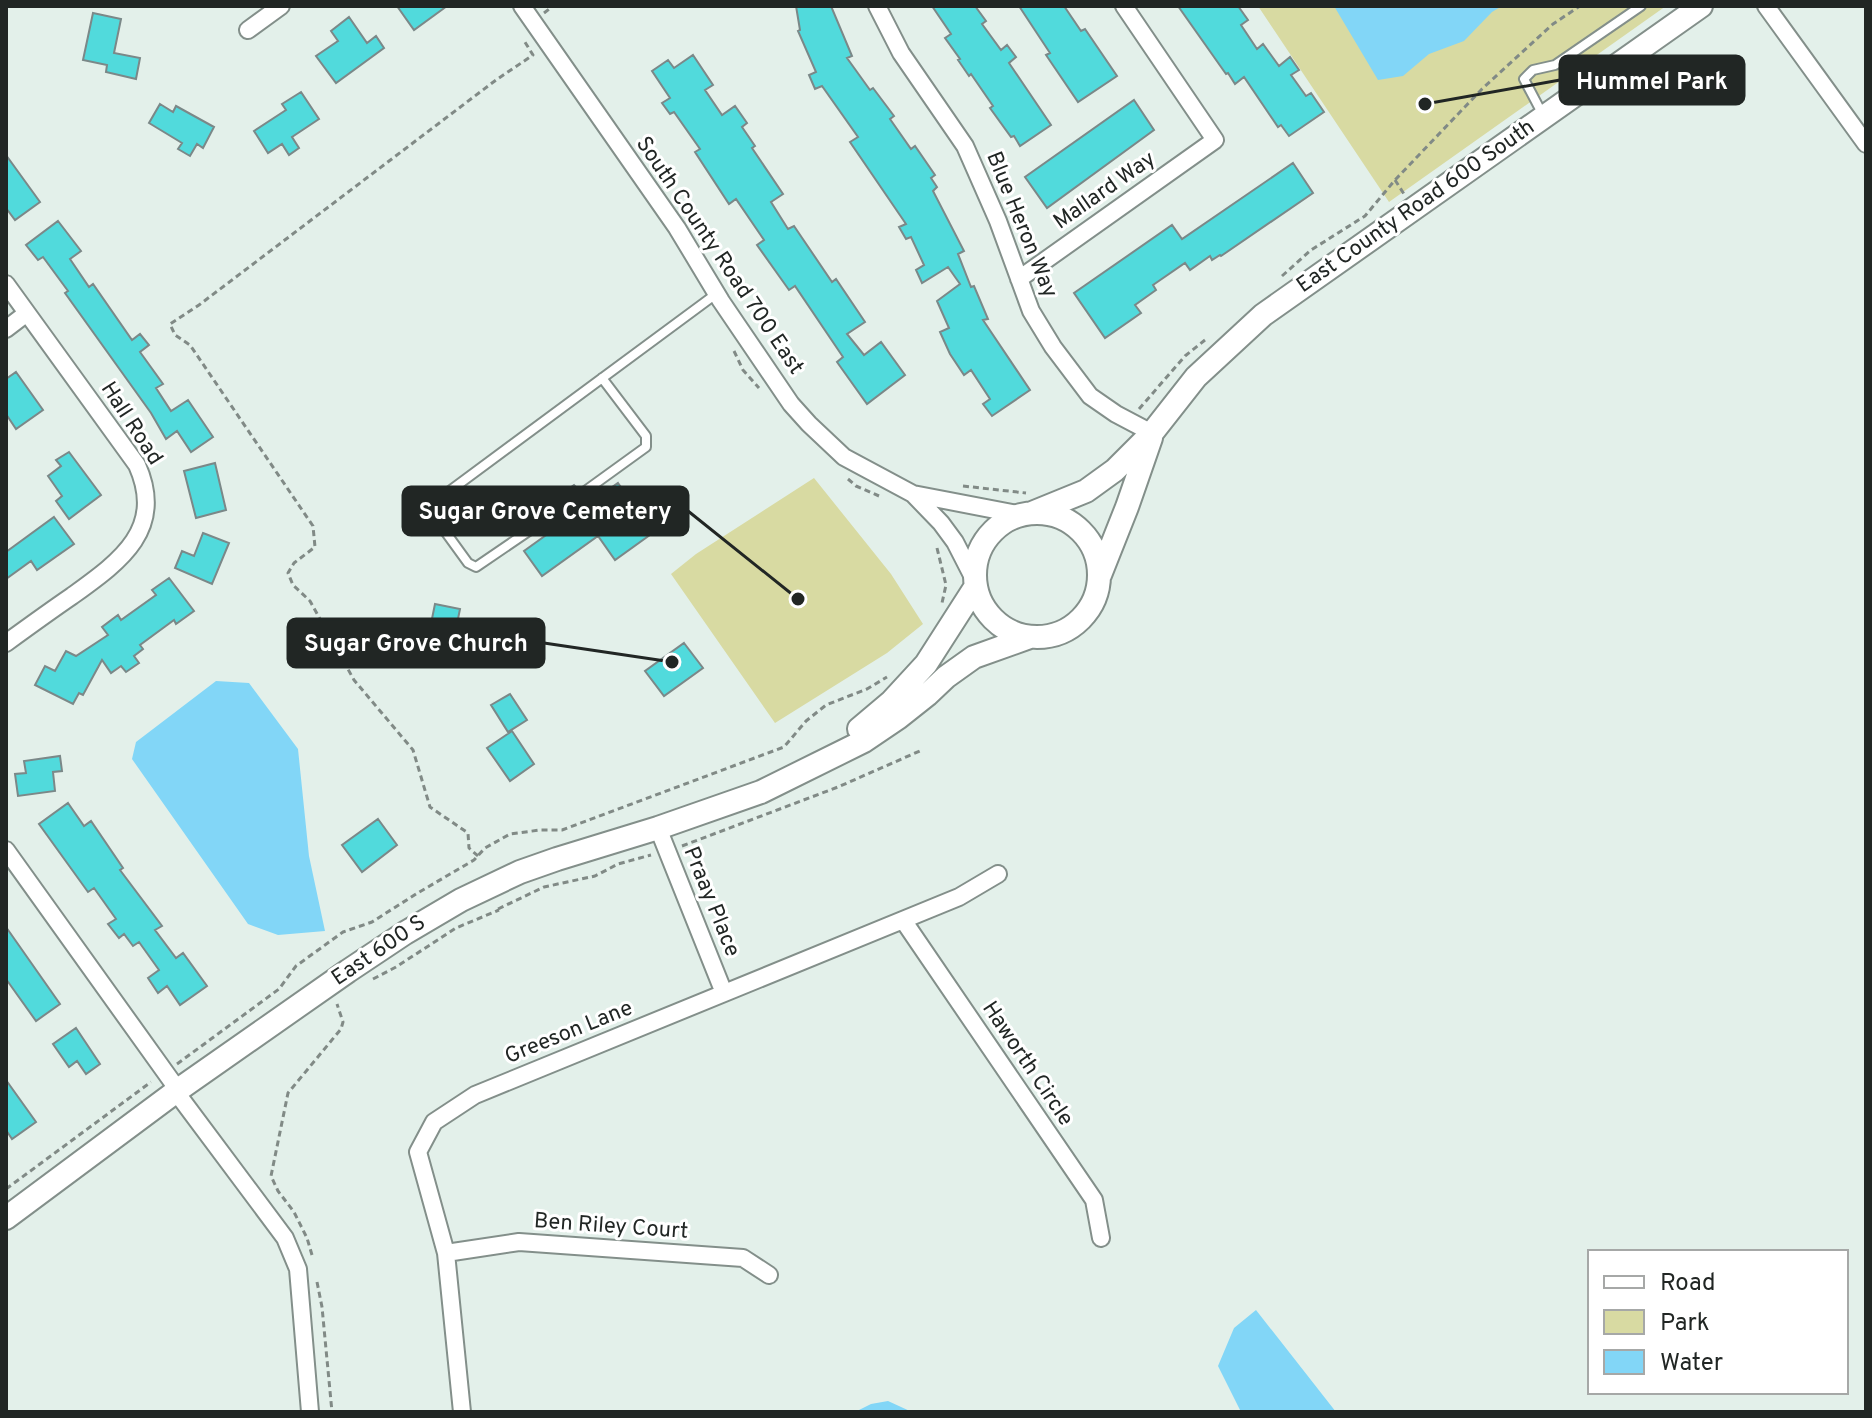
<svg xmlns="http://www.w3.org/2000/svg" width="1872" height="1418" viewBox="0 0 1872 1418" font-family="Overpass,sans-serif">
  <rect width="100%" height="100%" fill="#e3f0ea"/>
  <!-- green -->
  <path fill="#d8daa2" d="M1258,6H1666L1389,202Z
    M814,478L891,574L923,624L887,653L775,723L671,574L696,554Z"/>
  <!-- water -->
  <path fill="#82d6f7" d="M1334,6H1502L1492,12L1464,41L1429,54L1403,76L1378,80Z
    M216,681L249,683L298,749L309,856L325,931L278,935L248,924L132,759L136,742Z
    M1256,1310L1336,1412H1241L1218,1366L1234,1328Z
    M888,1401L912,1412H855L871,1404Z"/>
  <!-- building -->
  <path fill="#51dadc" stroke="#7b8888" stroke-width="2" d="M397,6H447L414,30Z
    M796,6H831L852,56L847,58L870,90L873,88L894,116L890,119L911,149L915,146L935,175L931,178L937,187L933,191L964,251L958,254L971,287L974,286L988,319L983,320L1030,390L992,416L983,404L990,399L971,370L964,375L950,354L940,332L949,328L937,301L960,284L948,267L922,283L916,270L924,265L911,237L906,239L899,227L906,224L850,142L858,137L822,86L815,89L809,75L816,72L798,31L800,30Z
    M932,6H975L986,21L982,24L1001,50L1007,45L1016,57L1009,63L1051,125L1020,146L1014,136L1011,137L990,108L993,106L971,74L969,76L958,60L960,59L945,38L951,34Z
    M1019,6H1064L1081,31L1085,29L1117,76L1078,102L1046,55L1050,53Z
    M1178,6H1238L1248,20L1241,25L1257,49L1263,44L1279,66L1290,57L1299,70L1291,75L1306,96L1311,93L1324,112L1289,136L1281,125L1278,127L1244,77L1235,84L1228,73L1226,74Z
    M93,13L121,19L114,53L140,58L136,79L106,72L107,65L83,60Z
    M349,17L367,43L376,36L384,48L336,83L316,56L338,41L331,31Z
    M693,55L713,85L705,90L722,115L735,106L747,123L742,127L755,146L752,148L783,194L771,202L788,229L794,226L832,282L836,279L865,322L847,334L864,355L881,342L905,375L867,404L837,362L843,357L795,286L789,290L757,245L764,240L736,199L729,204L695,152L700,149L674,112L670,114L662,103L670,98L652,71L668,60L674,68Z
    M301,92L319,119L292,137L299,148L289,155L282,144L268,153L254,131L286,110L282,104Z
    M1134,100L1154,130L1047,208L1025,177Z
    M160,104L173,112L176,106L214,127L203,148L197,144L190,156L178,149L182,143L149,123Z
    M6,155L40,202L15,220L6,208Z
    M1293,163L1313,193L1221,256L1220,255L1212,260L1210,256L1190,270L1185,263L1153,285L1156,290L1135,305L1141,313L1105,338L1074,293L1172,225L1182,239Z
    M58,221L81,251L70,259L89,287L93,284L132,340L140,334L149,345L140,352L163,384L156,388L171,411L188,400L213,437L191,452L177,431L166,439L151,413L65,293L68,291L43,257L38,260L26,245Z
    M16,372L43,410L16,429L6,414V379Z
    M69,452L101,495L69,519L56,501L62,496L48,476L61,466L56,460Z
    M215,463L226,510L196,518L184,471Z
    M618,483L654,532L615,560L598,536L542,576L524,551L574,515L571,510L574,505L572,500L567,498L563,499L560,495L574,485L577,488L574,492L575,497L579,501L585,500L588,504Z
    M54,517L74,544L37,570L31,561L6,579V552Z
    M203,533L229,543L212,584L175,568L182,551L194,556Z
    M169,578L194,611L176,624L174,620L140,645L143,649L134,656L139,663L126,672L121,666L111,673L102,660L83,695L79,693L73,704L35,685L45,666L55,671L66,651L76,656L108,635L102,627L118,615L121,620L156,595L152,590Z
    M435,604L460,609L450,658L425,653Z
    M684,643L703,668L664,696L645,671Z
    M510,694L527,720L508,732L491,705Z
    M512,731L534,764L510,781L487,748Z
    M60,756L62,771L53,772L55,791L18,796L15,774L26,773L24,761Z
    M68,803L84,826L91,821L123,868L120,870L162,926L155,930L176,958L183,953L207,986L180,1005L167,986L158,993L148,978L159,970L139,942L133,946L124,934L119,938L108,924L116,919L94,888L88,892L39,824Z
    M378,819L397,845L362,872L342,845Z
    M6,927L60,1004L36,1021L6,979Z
    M76,1028L100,1064L86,1074L77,1061L69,1067L53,1044Z
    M6,1080L36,1122L12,1139L6,1130Z"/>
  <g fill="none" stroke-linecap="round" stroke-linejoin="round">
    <defs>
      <path id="lane" d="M1543,115L1524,79L1533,70L1555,65L1641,6
        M581,494L646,447V436L602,378
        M567,505L476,567L468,563L431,512L432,504L716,294"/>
      <path id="street" d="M522,6L677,228L721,301L791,404L809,424L844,457L913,494L941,523L955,542L976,583
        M877,6L901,53L965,146L998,221L1031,311L1053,347L1090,396L1116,414L1152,433
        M1766,6L1866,144
        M248,30L281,6
        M1019,279L1215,140L1124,6
        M6,284L137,465C166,530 119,562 72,596C50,611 28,627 6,643
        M6,329L27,313
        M913,494L1022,515
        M658,828L724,993
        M6,850L178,1090
        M903,920L1094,1200L1101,1238
        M176,1092L285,1238L298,1269L310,1412
        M446,1253L519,1242L743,1258L769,1275
        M462,1412L446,1253L418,1152L434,1122L475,1095L959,897L998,874"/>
      <path id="secondary" d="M975 575a62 62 0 1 1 124 0a62 62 0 1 1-124 0Z
        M1032,513L1086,491L1115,470L1152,433L1196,377L1263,315L1701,6
        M1100,575L1127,507L1151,438
        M859,729L891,702L926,664L976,586
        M6,1218L178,1090L348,971L405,933L461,900L520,872L557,859L658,828L761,792L864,741L898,718L927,695L946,677L974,657L1030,637"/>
    </defs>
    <!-- lane casing -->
    <use href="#lane" stroke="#838f8a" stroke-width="12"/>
    <!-- street casing -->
    <use href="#street" stroke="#838f8a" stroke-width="20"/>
    <!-- secondary casing -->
    <use href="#secondary" stroke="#838f8a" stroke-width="26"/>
    <!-- path -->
    <path stroke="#818a86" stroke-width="3" stroke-dasharray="6 4" stroke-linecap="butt" d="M544,13L553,6
      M1395,180L1404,194
      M1282,276L1311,250L1365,216L1395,180L1482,89L1553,24L1580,6
      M734,351L743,370L759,388
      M1139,409L1185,356L1205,340
      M848,479L856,486L879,496
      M963,486L1026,493
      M937,548L946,585L942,603
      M682,846L838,787L922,750
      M478,856L469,848L468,833L430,807L413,750L354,680L310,601L293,585L288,573L294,563L315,547L313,526L190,345L175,335L170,324L199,305L496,80L533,55L523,39
      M498,909L544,887L595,876L618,864L651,855
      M373,979L396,967L456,928L499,910
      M177,1064L279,989L296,966L343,932L372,922L416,894L474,860L485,848L510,834L540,830H562L784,747L806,721L826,705L867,689L887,677
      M6,1189L151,1082
      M312,1255L307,1238L294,1212L278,1191L271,1176L288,1093L341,1029L343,1022L337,1004
      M317,1282L322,1307L332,1412"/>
    <!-- lane -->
    <use href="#lane" stroke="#fff" stroke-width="8"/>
    <!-- street -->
    <use href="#street" stroke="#fff" stroke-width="16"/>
    <!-- secondary -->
    <use href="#secondary" stroke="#fff" stroke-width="22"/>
  </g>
  <g text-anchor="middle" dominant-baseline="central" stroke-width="6" stroke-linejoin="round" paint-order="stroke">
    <!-- street labels -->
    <g font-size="22" fill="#212624" stroke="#fff">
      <text transform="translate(1105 191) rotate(-35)">Mallard Way</text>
      <text transform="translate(1416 207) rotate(-35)">East County Road 600 South</text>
      <text transform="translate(1021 225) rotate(68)">Blue Heron Way</text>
      <text transform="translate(719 256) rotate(56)">South County Road 700 East</text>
      <text transform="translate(131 424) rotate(57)">Hall Road</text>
      <text transform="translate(711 902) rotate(68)">Praay Place</text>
      <text transform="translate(379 951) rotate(-34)">East 600 S</text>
      <text transform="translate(569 1033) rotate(-22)">Greeson Lane</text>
      <text transform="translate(1027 1064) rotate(56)">Haworth Circle</text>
      <text transform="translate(611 1227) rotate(4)">Ben Riley Court</text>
    </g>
  </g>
  <!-- callouts -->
  <path fill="none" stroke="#212624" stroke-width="3" d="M1425 104L1560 80M798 599L688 511M672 662L544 643"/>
  <g fill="#212624" stroke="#fff" stroke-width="3">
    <circle cx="1425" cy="104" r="8"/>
    <circle cx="798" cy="599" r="8"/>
    <circle cx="672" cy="662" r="8"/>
  </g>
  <g fill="#212624" stroke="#212624" stroke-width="3">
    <rect x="1560" y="56" width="184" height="48" rx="8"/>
    <rect x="403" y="487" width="285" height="48" rx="8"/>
    <rect x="288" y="619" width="256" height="48" rx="8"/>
  </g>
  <g font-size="24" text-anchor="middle" font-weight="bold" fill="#fff">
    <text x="1652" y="89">Hummel Park</text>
    <text x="545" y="519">Sugar Grove Cemetery</text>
    <text x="416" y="651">Sugar Grove Church</text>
  </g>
  <!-- border -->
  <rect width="1872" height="1418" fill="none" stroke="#212624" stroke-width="16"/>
  <!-- legend -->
  <rect x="1588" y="1250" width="260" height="144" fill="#ffffff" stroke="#a6a8a7" stroke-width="2"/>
  <rect x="1604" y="1276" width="40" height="12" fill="#ffffff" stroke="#a6a8a7" stroke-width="2"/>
  <text x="1660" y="1290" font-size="24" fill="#212624">Road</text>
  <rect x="1604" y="1310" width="40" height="24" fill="#d8daa2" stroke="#a6a8a7" stroke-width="2"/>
  <text x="1660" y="1330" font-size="24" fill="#212624">Park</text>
  <rect x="1604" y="1350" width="40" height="24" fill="#82d6f7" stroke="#a6a8a7" stroke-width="2"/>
  <text x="1660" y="1370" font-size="24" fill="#212624">Water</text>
</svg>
